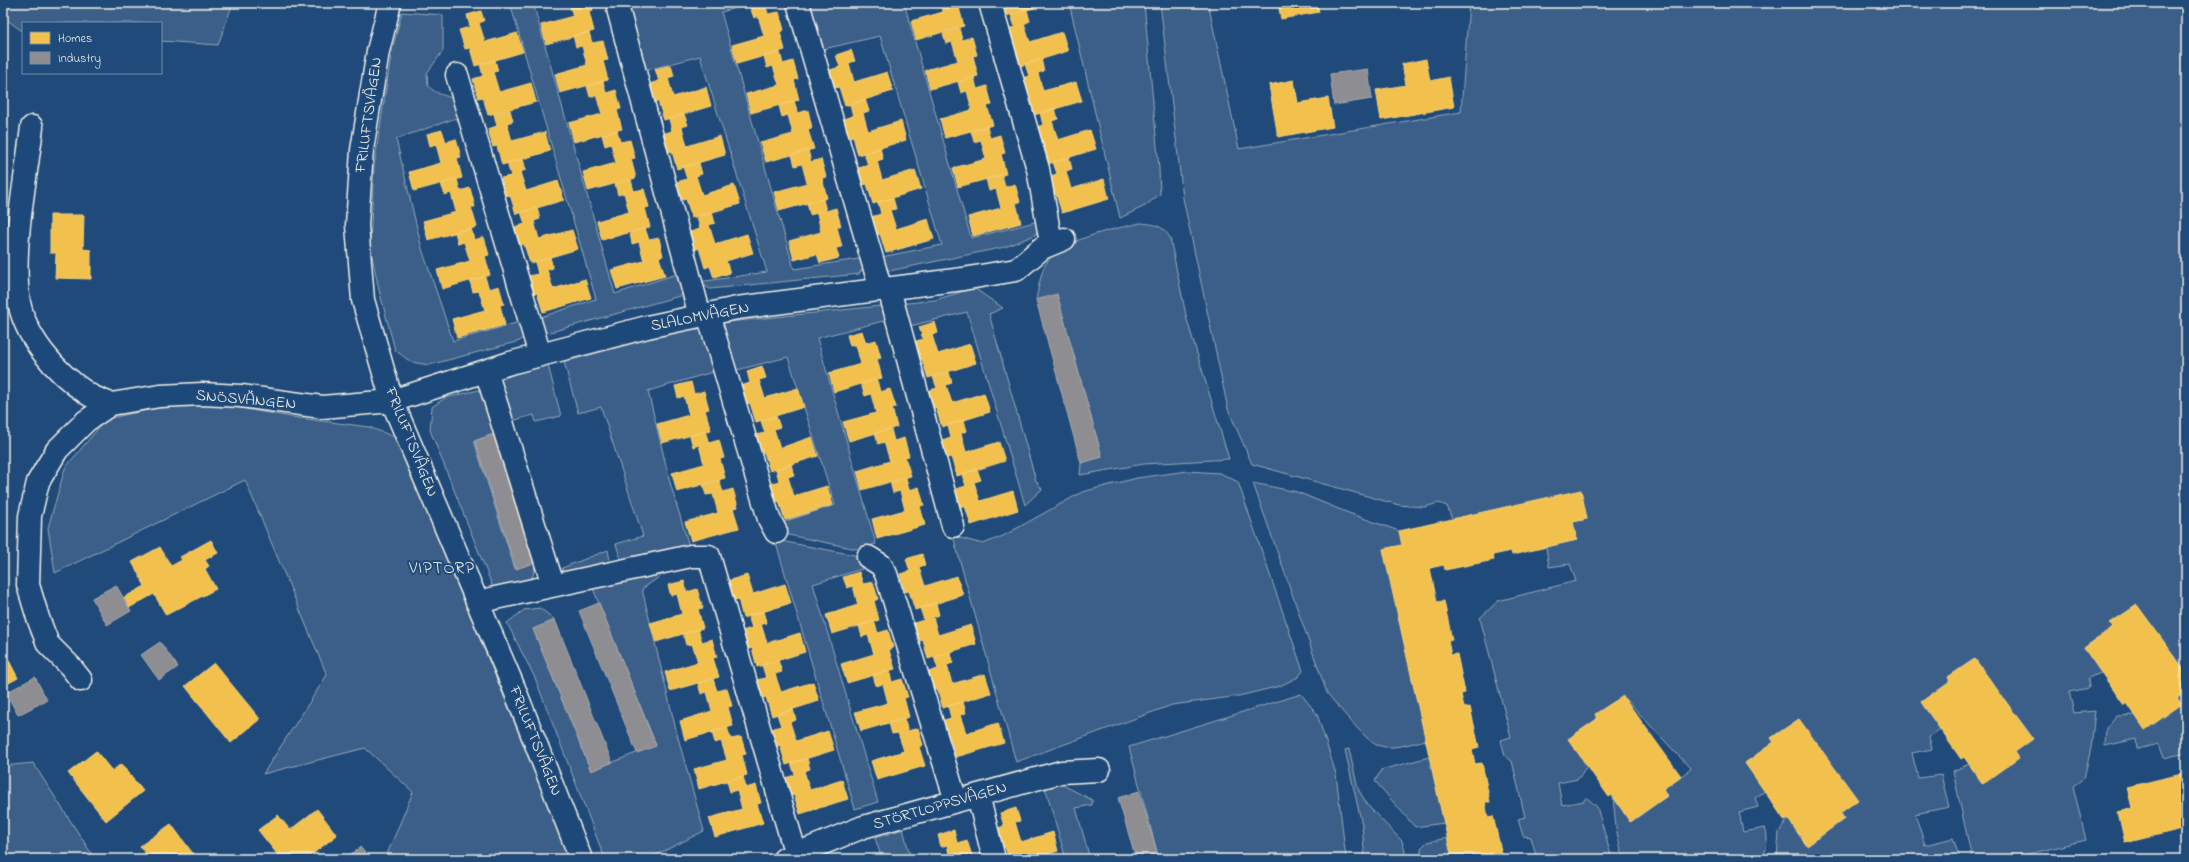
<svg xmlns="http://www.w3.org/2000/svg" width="2189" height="862" viewBox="0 0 2189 862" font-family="'Indie Flower',sans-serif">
  <rect width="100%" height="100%" fill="#1f4a7a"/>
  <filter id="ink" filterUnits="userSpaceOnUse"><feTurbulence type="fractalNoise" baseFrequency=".025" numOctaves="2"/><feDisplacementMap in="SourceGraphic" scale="8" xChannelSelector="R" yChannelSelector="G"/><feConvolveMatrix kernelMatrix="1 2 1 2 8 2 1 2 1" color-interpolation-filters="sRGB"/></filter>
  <g filter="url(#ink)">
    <!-- green -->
    <path fill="#3a5f88" stroke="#97a8b8" d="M3,3H233L218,45L161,41V23H23L22,31L3,17Z
      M510,3H533L615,294L683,272V295L547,333L540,325L538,318L596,299Z
      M625,3H755L721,12L794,269L865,258L863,268L859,274L710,289L699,282L767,272L700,56L640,72Z
      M805,3H904L971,238L1039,221L1040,226L1035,235L1005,247L889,271L881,257L942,245L880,36L819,50Z
      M1069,3H1144L1159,169L1160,194L1145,206L1120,218Z
      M1160,3H1208L1239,149L1461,112L1469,3H2186V672L2137,605L2111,623L2113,627L2084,648L2101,673L2088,678L2089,688L2069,692L2074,713L2095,711L2091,748L2084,778L2073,786L2086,840L2008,859H1972L1953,771L1969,764L1983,784L2015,752L2033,738L1974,659L1948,677L1950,681L1921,702L1940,729L1929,737L1932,749L1912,753L1918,778L1941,775L1949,807L1915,814L1925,845L1953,838L1960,859H1777L1779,832L1788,819L1807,846L1844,819L1799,719L1771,738L1774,742L1745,763L1765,791L1755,798L1758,807L1739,812L1743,832L1765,828C1769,838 1766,850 1763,859H1706L1704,854L1679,857V859H1623L1616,828L1613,797L1631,822L1667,796L1663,789L1691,769L1623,696L1596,714L1597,719L1569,739L1587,766L1578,779L1558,783L1562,805L1584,801L1586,797L1597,807L1612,859H1537L1531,837L1523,836L1518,819L1525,817L1512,761L1505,756L1501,740L1511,737L1480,618L1498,601L1576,581L1570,564L1549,567L1546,547L1577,540L1573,522L1587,519L1581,491L1452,519L1447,506L1439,503L1424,507L1399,505L1252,464L1228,409L1183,198Z
      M402,12L443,15V51L427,73L428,86C438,96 448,95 460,102L465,115L396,139L422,249L453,341L523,321L525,335L520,341L429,365L411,362L395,350L379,290L370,246L374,166L392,50Z
      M1140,223C1154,224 1163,225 1170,238L1187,320L1229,459L1144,464L1080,475L1081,463L1102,457L1057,295L1036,300C1038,290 1040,277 1044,267C1057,239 1112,230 1140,223Z
      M974,288L1003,308L989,314L1036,481L1042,489L1025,505L967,312L906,327L899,304L935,300Z
      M890,305L891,319L817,338L876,544L857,549L779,533L777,524L835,505L788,357L733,371L719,323Z
      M693,327L705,334L716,371L648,391L671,486L689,546L623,566L616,544L643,536L601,407L578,413L564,362Z
      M548,365L561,416L536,422L534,415L511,421L500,378Z
      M483,389L496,433L474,441L515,569L536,562L532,579L521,586L494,590L430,430L432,407L445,398Z
      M194,400L291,417L369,427L397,438L571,859H385L413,792L365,748L263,774L327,675L245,480L55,573L48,528L65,468L106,419Z
      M1187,471L1220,473L1238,482L1303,671L1298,677L1280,686L1239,696L1172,705L1016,762L953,536L983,544L1003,536L1082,492L1137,478Z
      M1253,483L1297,492L1346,512L1399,531L1402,545L1383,549L1426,740C1411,743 1392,751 1377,745C1367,742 1335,703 1327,693Z
      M775,540L865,557L875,565L813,584L878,802L855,809Z
      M608,550L611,566L564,578L562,568Z
      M678,564L642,589L678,738L704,831L648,859H605L535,678L507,623L524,610L540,608L555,620L533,629L591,771L656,745L592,586Z
      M2186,692V753L2164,758L2159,744L2137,749L2136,739L2105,746L2106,728L2116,716L2135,715L2145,729L2181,704L2177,698Z
      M1301,694L1317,714L1336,774L1346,859H1159L1129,747Z
      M1349,749L1358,789L1369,807L1402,841L1407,859H1365L1362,825L1345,750Z
      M1429,757L1444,823L1415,827L1375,781L1381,770Z
      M33,763L95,859H3V766Z
      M1059,783L1092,800V805L1076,808L1090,859H1066L1045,787Z
      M903,829L911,859H882L875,838Z
      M1448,838L1452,858L1421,859V848L1427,842Z"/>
    <!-- homes -->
    <path fill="#f2c14e" stroke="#f3cf7c" d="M569,3H591L593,10L589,12L594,31L546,44L541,25L573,16Z
      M765,3L768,14L779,12L784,30L780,32L785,50L737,64L732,45L764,36L758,16L754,18L750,7Z
      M940,3H963L964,7L959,8L964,26L916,40L911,21L943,12Z
      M1002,3H1051L1006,16Z
      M1278,3H1317L1319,12L1281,19Z
      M1027,10L1030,21L1024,24L1030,42L1062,32L1068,51L1020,66L1014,47L1010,48L1005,30L1015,27L1011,15Z
      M481,11L484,21L479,23L485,42L517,33L523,52L475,66L470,48L465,49L459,30L470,27L467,15Z
      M959,28L962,40L972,37L977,55L973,56L978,76L930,89L925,70L958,61L952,42L946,44L943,33Z
      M589,32L592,43L603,41L608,60L603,61L608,80L560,93L555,74L587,65L582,46L576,47L573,36Z
      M851,50L855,61L849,63L854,82L887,72L893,91L845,106L839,87L835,88L830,70L840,67L836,55Z
      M780,52L783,64L793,61L798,79L794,80L799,100L751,113L746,94L779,85L773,66L767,68L764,56Z
      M1041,59L1044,71L1038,73L1043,91L1076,82L1082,101L1034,115L1018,79L1029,76L1025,64Z
      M1426,59L1430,81L1449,77L1454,107L1381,120L1376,90L1406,85L1402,64Z
      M495,60L498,71L493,72L499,92L531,83L536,102L488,115L483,97L478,98L473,79L483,76L480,64Z
      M671,65L674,76L668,78L673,97L706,87L711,106L664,120L658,101L654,102L649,84L659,81L655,69Z
      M974,77L977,89L987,86L992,105L987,106L993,125L945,138L940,119L972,110L967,91L961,93L958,82Z
      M1294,80L1298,103L1328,98L1333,127L1278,137L1269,85Z
      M603,81L606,93L616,90L621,109L617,110L622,129L574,142L569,123L602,114L596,95L590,97L587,86Z
      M865,99L869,111L863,113L868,131L901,121L906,140L858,155L853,136L848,137L843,119L853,116L850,104Z
      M794,101L798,113L808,110L812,128L808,130L814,149L766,162L760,143L793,134L788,115L782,117L779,106Z
      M1055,108L1058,119L1052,121L1058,140L1090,130L1096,149L1048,164L1042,144L1033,128L1043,125L1040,113Z
      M510,110L513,121L507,123L512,141L545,132L550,151L502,165L497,146L493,147L488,129L497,126L494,114Z
      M684,114L688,125L682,127L687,146L720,136L725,155L677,169L672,151L668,152L662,134L672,131L669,119Z
      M987,126L990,138L1000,135L1005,153L1001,154L1006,174L958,187L953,168L986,159L981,140L974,142L971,131Z
      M442,130L446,142L456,139L461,157L457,158L462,178L414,191L409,172L441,163L436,144L430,146L427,134Z
      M617,130L620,142L630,140L635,158L631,159L636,178L588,191L583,172L616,163L611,144L605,146L602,135Z
      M880,148L883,159L877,161L882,180L915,170L921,189L873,204L867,184L863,185L858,168L868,165L864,153Z
      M808,150L811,162L821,159L826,177L822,178L827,198L779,211L774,192L807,183L802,164L795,166L792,155Z
      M1069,158L1072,169L1066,171L1071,189L1104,179L1109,199L1062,213L1056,194L1052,195L1046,177L1057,174L1053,162Z
      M523,159L526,170L520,172L526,191L558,181L564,200L516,214L510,195L506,196L501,178L511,176L507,163Z
      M699,163L702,174L696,176L702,195L734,185L740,204L692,218L686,199L682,200L677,182L687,179L683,167Z
      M1002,175L1005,187L1015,184L1020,202L1016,203L1021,223L973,236L968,217L1001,208L996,189L989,191L986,179Z
      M457,179L460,191L470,188L475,207H471L477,227L428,240L423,221L456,212L451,193L445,195L441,184Z
      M631,180L634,191L644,189L649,207L645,208L650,227L602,240L597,221L629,212L624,193L618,195L615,184Z
      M893,198L896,209L890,210L896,229L928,219L934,239L886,253L880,234L876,235L871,217L881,214L878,202Z
      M823,199L826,211L836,208L841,226L837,227L842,247L836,248L839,258L820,263L817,254L794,260L789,241L821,232L817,213L810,215L807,203Z
      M537,208L540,219L534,221L539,239L572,230L578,249L530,263L524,244L520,245L515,227L525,224L521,212Z
      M712,212L715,223L709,225L715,244L747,234L753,253L726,261L730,273L714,278L710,266L705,268L699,248L695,250L690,232L700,229L697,217Z
      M50,215H84L83,249L91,250V279L55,278L56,253H50Z
      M471,228L474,240L484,237L489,255L485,256L490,275L442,289L437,270L470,261L464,242L458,244L455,232Z
      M645,228L649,240L659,238L663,256L659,257L665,276L617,289L611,270L644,261L639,242L632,244L630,233Z
      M550,257L553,268L547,270L553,289L585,279L591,298L543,312L537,293L533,294L528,276L538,274L535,262Z
      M485,277L489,289L499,286L504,304L500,305L505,325L457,338L452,319L485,310L479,291L473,292L470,281Z
      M935,322L938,333L932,335L938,354L970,344L976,363L928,378L922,359L918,360L913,342L923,339L919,327Z
      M862,331L866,343L876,340L881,358L877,359L882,378L834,392L829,373L861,364L856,345L850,346L847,335Z
      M762,366L766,378L759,380L765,398L798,388L804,407L756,422L750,403L746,404L741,386L750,383L747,371Z
      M949,372L952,383L946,385L952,403L984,393L990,412L942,427L936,408L932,409L927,391L937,388L933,377Z
      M877,380L880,392L890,389L896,407L892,408L897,427L849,441L843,422L876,413L871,394L865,396L861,384Z
      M691,382L694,394L704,391L709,409L705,410L711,430L662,443L657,424L689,415L684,396L678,398L675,386Z
      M3,409L8,410L3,454Z
      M776,416L780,427L774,429L780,448L812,437L818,456L770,471L764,452L760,453L755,435L765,433L761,421Z
      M964,420L967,431L961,433L966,452L999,442L1005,461L957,476L951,457L947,458L942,440L951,437L948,425Z
      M891,429L894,441L904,438L909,456L905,457L911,476L862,490L857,471L890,461L884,442L878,444L875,433Z
      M705,431L709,443L719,440L724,458L720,459L725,478L677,492L672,473L704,464L699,445L693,447L690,436Z
      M791,464L794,475L788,477L794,496L827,486L833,505L785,520L779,501L775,502L769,484L779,481L776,469Z
      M977,469L981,480L974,482L980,501L1013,491L1018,510L971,525L965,506L961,507L956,489L966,486L962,474Z
      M906,478L909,490L919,487L924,505L920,506L925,525L877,539L872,519L905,510L900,491L893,493L890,482Z
      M719,480L723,492L733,489L738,507L733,508L739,528L691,541L685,522L718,513L713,494L706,495L703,485Z
      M1581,490L1587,519L1573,522L1577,540L1512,555L1511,551L1493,555L1494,560L1445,570L1444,565L1430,568L1437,602L1444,601L1452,640L1448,641L1451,655L1457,654L1465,693L1461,694L1464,708L1470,707L1479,747L1472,749L1475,764L1482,763L1490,802H1485L1488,817L1493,816L1502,855L1496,856L1497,859H1452L1383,549L1402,545L1399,531Z
      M211,540L218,553L205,560L209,566L205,569L216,589L166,615L154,594L129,608L123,598L145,586L132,562L160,547L171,566L182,560L180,557Z
      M922,554L925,565L919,567L925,586L957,576L963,595L915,610L909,591L905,592L900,574L910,571L906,559Z
      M859,572L863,584L873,582L878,599L874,601L879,620L832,634L826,615L858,605L853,586L847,588L843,577Z
      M747,575L753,594L785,584L791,603L743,618L738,599L733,601L727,581Z
      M684,581L687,592L697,589L703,608L698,609L703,628L656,642L650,623L682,614L677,594L671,596L668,585Z
      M936,603L939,615L933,617L938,635L971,625L976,644L928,659L923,640L919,641L914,623L924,620L920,608Z
      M2137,605L2186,672V692L2177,698L2182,704L2145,730L2127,703L2124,705L2084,648L2113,627L2110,623Z
      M764,611L767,623L761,624L767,643L800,633L805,652L757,667L752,648L747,649L742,631L752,628L748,616Z
      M874,621L878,633L888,630L893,648L889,650L895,669L847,683L841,664L874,654L868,635L862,637L859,626Z
      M698,629L702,642L712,639L717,657L713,658L719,677L670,691L665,672L698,662L692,644L686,645L683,634Z
      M3,649L18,678L3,686Z
      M950,652L953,663L947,665L952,684L985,674L991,693L943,708L937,688L933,690L928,672L938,669L934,657Z
      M1975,659L2033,739L2015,752L2019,758L1983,784L1964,757L1961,759L1921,702L1950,681L1948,677Z
      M778,660L782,672L775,674L781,692L813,682L819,701L772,716L766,697L762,698L756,680L766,678L762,665Z
      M214,663L260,719L231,743L185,686Z
      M889,670L892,682L902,679L908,697L904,698L909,717L861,731L855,712L888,703L883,684L876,686L873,675Z
      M713,679L717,691L727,688L732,706L728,707L733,726L685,740L680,721L712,711L707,692L701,694L698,683Z
      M1623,696L1681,776L1663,789L1667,796L1630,822L1612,795L1609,797L1568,739L1597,719L1595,714Z
      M963,702L966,713L960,715L966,733L998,723L1004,743L956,757L950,738L946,739L941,721L951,718L948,706Z
      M793,709L796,720L790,722L796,741L828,731L834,750L786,765L780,745L776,747L771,729L781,726L777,714Z
      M904,719L908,731L918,728L923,745L919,747L925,766L877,780L871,761L904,751L898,733L892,734L889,723Z
      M1799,719L1858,800L1840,813L1844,819L1807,846L1788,819L1785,821L1745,763L1774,742L1771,738Z
      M727,727L731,739L741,737L746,754L742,755L747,775L699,789L694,769L727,760L721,741L715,743L712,732Z
      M96,751L112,771L121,764L143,791L106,821L68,773Z
      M807,758L810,769L804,771L810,790L842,780L848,799L800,814L794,795L790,796L785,778L795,775L791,763Z
      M2186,773V828L2125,843L2118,812L2132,808L2127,787Z
      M743,776L746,788L756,785L761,803L757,804L763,823L715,837L709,818L742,809L737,790L730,792L727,781Z
      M1016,808L1020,821L1015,822L1021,842L1053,832L1058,851L1033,859H1009L1005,847L1001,849L995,829L1004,826L1000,813Z
      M317,809L337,835L306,859H281L258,830L278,815L290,830Z
      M171,824L197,859H149L140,846Z
      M954,830L957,843L967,840L973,859H950L947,845L941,847L938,835Z"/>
    <!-- industry -->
    <path fill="#8d8d92" stroke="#acabac" d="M1368,69L1372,99L1334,105L1330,74Z
      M1057,294L1102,457L1081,463L1036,300Z
      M495,434L537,562L516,569L475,441Z
      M116,585L131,611L107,625L92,598Z
      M599,603L656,746L637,753L579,611Z
      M555,620L612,762L591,771L533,629Z
      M160,642L178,667L159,680L141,655Z
      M35,677L47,700L18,715L6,693Z
      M1139,791L1159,859H1136L1118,798Z
      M360,847L370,859H345Z"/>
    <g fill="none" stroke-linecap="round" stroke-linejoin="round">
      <defs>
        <path id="minor" d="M390,3L378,51L362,150L357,225L363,300L392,401L514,688L581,859
          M798,3L881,290
          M990,3L1038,169L1051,243
          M618,9L700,316
          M457,75L540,355
          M32,127C26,179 12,244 18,296C23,336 56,373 88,394C95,399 104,401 111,404
          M889,289L953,526
          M708,314L769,519L776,532
          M486,371L553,585
          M868,557L881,565L886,574L956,801
          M477,602L691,556H709L796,855
          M81,680L70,666L48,644L38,618L28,585L30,516L38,482L57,450L86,421L111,404L160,396L202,394L241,396L322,407L392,401L510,363L647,327L737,308L963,279L1016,270L1042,248L1064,239
          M978,795L994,859
          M784,859L863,827L1061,772L1099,770"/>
      </defs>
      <!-- minor casing -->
      <use href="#minor" stroke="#f4f1e8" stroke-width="25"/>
      <!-- minor -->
      <use href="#minor" stroke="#1f4a7a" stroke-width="22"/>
    </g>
  </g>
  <g text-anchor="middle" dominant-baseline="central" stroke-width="4" stroke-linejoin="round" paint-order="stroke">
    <!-- street labels -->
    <g font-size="16" fill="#f4f1e8" stroke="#1f4a7a">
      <text transform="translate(369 115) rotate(-82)">FRILUFTSVÄGEN</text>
      <text transform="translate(700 317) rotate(-11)">SLALOMVÄGEN</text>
      <text transform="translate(246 400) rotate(5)">SNÖSVÄNGEN</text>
      <text transform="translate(411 442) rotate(68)">FRILUFTSVÄGEN</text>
      <text transform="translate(535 741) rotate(68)">FRILUFTSVÄGEN</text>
      <text transform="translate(940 806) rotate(-16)">STÖRTLOPPSVÄGEN</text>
    </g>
    <!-- neighbourhood labels -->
    <g font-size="17" letter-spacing="1" fill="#f4f1e8" stroke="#1f4a7a">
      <text x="442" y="568">VIPTORP</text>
    </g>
  </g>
  <!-- margin -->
  <rect width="2189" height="862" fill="none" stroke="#1f4a7a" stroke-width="16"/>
  <rect x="8" y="8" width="2173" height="846" fill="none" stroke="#f4f1e8" stroke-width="1.5" filter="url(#ink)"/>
  <!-- legend -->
  <rect x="22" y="22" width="140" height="52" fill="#1f4a7a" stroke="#748da6"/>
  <rect x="30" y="32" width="20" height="12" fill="#f2c14e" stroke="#748da6"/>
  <text x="58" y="42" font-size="12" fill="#f4f1e8">Homes</text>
  <rect x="30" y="52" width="20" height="12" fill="#8d8d92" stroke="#748da6"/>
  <text x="58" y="62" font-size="12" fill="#f4f1e8">Industry</text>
</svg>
